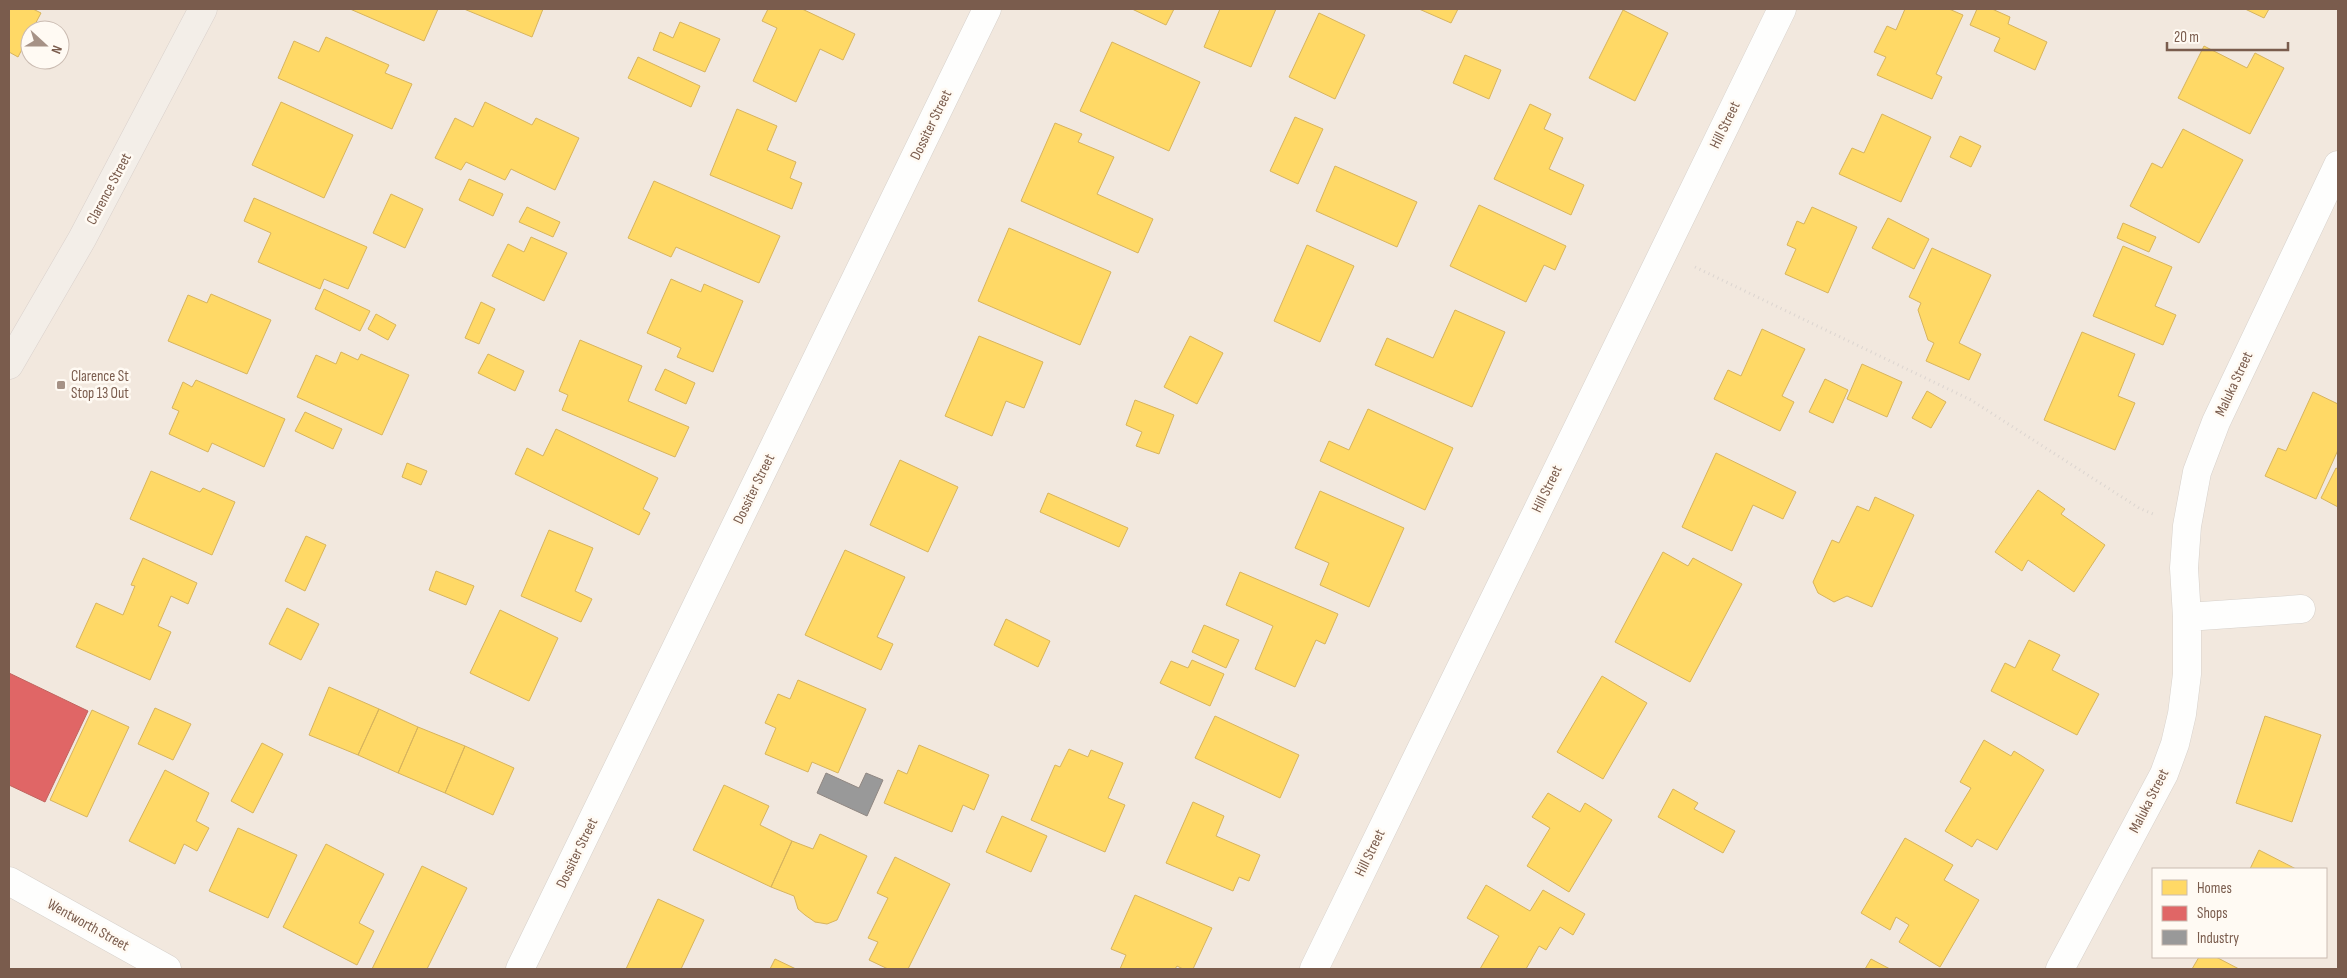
<svg xmlns="http://www.w3.org/2000/svg" width="2347" height="978" viewBox="0 0 2347 978" font-family="'Sofia Sans Condensed',sans-serif">
  <rect width="100%" height="100%" fill="#f9f5f0"/>
  <!-- residential -->
  <path fill="#f2e8de" fill-rule="evenodd" d="M9,9H2338V969H9ZM30,30H60V60H30ZM2153,869H2326V957H2153Z"/>
  <!-- homes -->
  <path fill="#ffd966" stroke="#d7b45e" d="M9,9H33L41,13L32,30H30V34L18,57L9,52Z
    M350,9H438L424,41Z
    M464,9H543L532,37Z
    M768,9H802L855,34L843,60L820,49L796,102L753,81L777,28L762,21Z
    M1132,9H1174L1166,25Z
    M1220,9H1276L1251,67L1204,47Z
    M1419,9H1458L1451,23Z
    M1905,9H1949L1963,15L1936,74L1942,77L1932,99L1877,75L1886,57L1874,52L1887,26L1896,30Z
    M1977,9H1992L2010,17L2008,24L2047,42L2035,70L1994,51L2000,38L1970,25Z
    M2245,9H2269L2264,18Z
    M1623,10L1668,33L1635,101L1589,78Z
    M1319,13L1365,35L1335,99L1289,77Z
    M680,22L720,39L705,72L653,50L660,32L673,38Z
    M326,37L389,65L385,73L412,84L392,129L278,78L294,41L319,52Z
    M1112,42L1200,82L1169,151L1080,111Z
    M2204,46L2247,68L2255,53L2284,68L2250,134L2178,98Z
    M1465,55L1501,70L1489,99L1453,83Z
    M638,57L700,86L691,107L628,78Z
    M281,102L353,135L324,198L252,165Z
    M485,102L532,125L536,118L579,138L555,190L511,169L505,180L466,162L461,170L435,158L455,118L473,127Z
    M1530,104L1551,114L1544,129L1563,138L1549,169L1584,185L1571,215L1494,179Z
    M737,109L777,126L767,150L796,162L790,178L802,183L792,209L710,175Z
    M1882,114L1931,137L1901,202L1839,174L1852,148L1864,153Z
    M1295,117L1323,129L1298,184L1270,171Z
    M1055,123L1082,134L1078,142L1114,157L1097,194L1153,219L1138,253L1021,201Z
    M2183,129L2243,160L2199,243L2130,206L2152,163L2162,168Z
    M1960,136L1981,146L1971,167L1950,157Z
    M1335,166L1417,202L1397,247L1316,211Z
    M469,179L503,194L493,216L459,200Z
    M654,181L780,236L759,283L676,247L671,257L628,238Z
    M391,194L423,209L405,248L373,233Z
    M254,198L367,247L348,289L324,279L320,289L258,262L271,233L244,221Z
    M1479,205L1566,246L1555,270L1544,265L1526,302L1450,266Z
    M527,207L560,222L553,237L519,222Z
    M1812,207L1857,227L1828,293L1785,274L1796,249L1787,245L1797,221L1804,224Z
    M1888,218L1929,239L1914,269L1872,248Z
    M2123,223L2156,237L2149,252L2117,238Z
    M1009,228L1111,272L1080,345L978,301Z
    M531,237L567,253L544,301L492,276L508,244L524,252Z
    M1307,245L1354,266L1320,342L1274,321Z
    M2123,246L2172,267L2155,306L2176,315L2163,345L2093,316Z
    M1932,248L1991,275L1959,343L1981,354L1969,380L1926,361L1934,343L1928,340L1918,310L1921,303L1909,297Z
    M671,279L701,292L704,284L743,301L713,372L677,357L681,348L647,333Z
    M324,289L370,311L360,331L315,309Z
    M211,294L271,320L247,374L168,341L188,295L207,303Z
    M481,302L495,309L479,344L465,338Z
    M1455,310L1505,332L1472,407L1375,365L1387,338L1433,358Z
    M376,314L396,325L388,340L368,329Z
    M1762,329L1805,349L1782,396L1794,402L1780,431L1714,399L1728,370L1741,376Z
    M2082,332L2135,354L2118,396L2135,403L2115,450L2044,420Z
    M979,336L1043,362L1024,408L1006,401L992,436L945,416Z
    M1190,336L1223,353L1197,404L1164,387Z
    M580,340L642,366L628,401L689,427L675,457L562,410L568,395L559,391Z
    M341,352L358,360L361,354L409,375L382,435L297,397L316,355L336,364Z
    M488,354L524,371L515,391L478,373Z
    M1862,364L1902,382L1887,417L1847,399Z
    M665,369L695,383L686,404L655,390Z
    M1825,379L1848,390L1833,423L1809,412Z
    M196,380L285,419L264,467L212,443L208,452L169,434L179,411L172,408L183,382L192,387Z
    M1927,391L1946,402L1931,428L1912,418Z
    M2313,392L2338,404V450L2316,499L2265,476L2278,448L2286,451Z
    M1135,400L1174,415L1159,454L1136,446L1142,432L1126,425Z
    M1368,409L1453,448L1425,510L1320,461L1329,441L1349,450Z
    M305,412L342,429L333,449L295,431Z
    M556,429L658,478L643,509L650,513L639,535L515,474L527,448L543,456Z
    M1716,453L1796,492L1783,519L1753,505L1732,551L1682,527Z
    M900,460L958,487L928,552L870,525Z
    M407,463L427,471L421,485L402,477Z
    M2336,468L2338,469V507L2321,498Z
    M151,471L200,492L203,488L235,502L212,555L130,519Z
    M2038,490L2065,509L2061,514L2105,545L2074,592L2028,560L2022,571L1995,552Z
    M1320,491L1404,528L1369,607L1320,585L1329,563L1295,548Z
    M1048,493L1128,528L1119,547L1040,512Z
    M1875,497L1914,515L1872,607L1847,596L1834,602L1818,593L1813,582L1832,540L1839,543L1857,506L1869,511Z
    M549,530L593,548L575,591L592,599L581,622L521,596Z
    M306,536L326,545L305,591L285,581Z
    M845,550L905,577L877,637L893,644L881,670L805,635Z
    M1663,552L1688,566L1693,558L1742,584L1690,682L1615,642Z
    M143,558L197,583L188,604L171,596L158,626L171,632L150,680L76,647L96,603L123,615L135,586L131,585Z
    M436,571L474,586L466,605L429,590Z
    M1240,572L1338,614L1325,644L1316,640L1295,687L1255,669L1273,626L1226,605Z
    M287,608L319,624L301,660L269,644Z
    M500,610L558,638L529,701L470,673Z
    M1006,619L1050,641L1038,667L994,645Z
    M1204,625L1239,640L1226,668L1192,652Z
    M2029,640L2060,655L2052,670L2099,694L2077,735L1991,691L2005,663L2015,668Z
    M1192,660L1224,674L1210,706L1160,683L1171,661L1188,668Z
    M1602,676L1647,703L1603,779L1557,752Z
    M798,680L866,709L838,773L812,762L808,772L765,754L776,728L765,723L778,694L790,699Z
    M329,687L379,709L358,755L309,735Z
    M155,708L191,724L173,760L138,744Z
    M379,709L418,727L398,773L358,755Z
    M92,710L129,727L87,817L50,800Z
    M1215,716L1299,755L1280,798L1195,758Z
    M2265,716L2321,735L2292,822L2236,803Z
    M418,727L465,746L445,793L398,773Z
    M1984,740L2011,756L2014,751L2044,770L1997,850L1977,839L1972,847L1945,831L1971,788L1960,782Z
    M262,743L283,754L253,813L231,801Z
    M919,745L989,775L974,810L963,805L952,832L884,803L898,770L907,774Z
    M465,746L514,768L493,815L445,793Z
    M1069,749L1088,757L1091,750L1123,763L1108,798L1125,805L1105,852L1031,820L1055,765L1060,767Z
    M165,770L209,793L196,821L209,828L197,851L184,844L175,864L129,841Z
    M724,785L769,806L760,825L792,841L771,887L693,850Z
    M1673,789L1698,803L1694,809L1735,831L1723,853L1658,817Z
    M1548,793L1580,812L1585,803L1612,820L1569,892L1527,866L1550,828L1532,817Z
    M1193,802L1224,816L1216,836L1260,855L1249,881L1239,877L1233,891L1166,863Z
    M1002,816L1047,836L1031,872L986,852Z
    M238,828L297,855L268,918L209,891Z
    M820,834L867,856L837,920L827,924L815,922L805,915L798,909L794,896L771,887L792,841L813,849Z
    M1905,838L1953,865L1944,880L1979,900L1940,967L1899,942L1909,925L1896,917L1890,930L1861,913Z
    M326,844L384,874L359,923L374,931L357,965L283,927Z
    M2259,850L2296,869H2250Z
    M895,857L950,884L908,969H888L869,960L878,942L868,938L888,898L877,893Z
    M422,866L467,888L427,969H372Z
    M1486,885L1530,911L1543,890L1585,914L1573,935L1560,927L1546,950L1539,946L1526,969H1480L1499,936L1467,918Z
    M1135,895L1212,928L1193,969H1183L1177,966L1175,969H1120L1126,955L1111,949Z
    M658,899L704,920L681,969H626Z
    M2199,957H2216L2239,969H2192Z
    M775,959L796,969H770Z
    M1871,959L1890,969H1865Z"/>
  <!-- shops -->
  <path fill="#e06666" stroke="#c1635e" d="M9,673L88,711L45,802L9,785Z"/>
  <!-- industry -->
  <path fill="#999" stroke="#908782" d="M826,773L859,788L866,773L883,780L867,816L817,793Z"/>
  <g fill="none" stroke-linecap="round" stroke-linejoin="round">
    <defs>
      <path id="minor" d="M2187,617L2301,609
        M9,881L167,969
        M520,969L987,9
        M1314,969L1782,9
        M2060,969L2164,774L2175,744L2182,714L2187,674V617L2184,568L2187,526L2197,472L2216,422L2338,165"/>
      <path id="major" d="M9,365L82,239L203,9"/>
    </defs>
    <!-- minor casing -->
    <use href="#minor" stroke="#d7d1cb" stroke-width="29"/>
    <!-- major casing -->
    <use href="#major" stroke="#dad1cc" stroke-width="29"/>
    <!-- path -->
    <path stroke="#dcd5d0" stroke-width="3" stroke-dasharray="1 4" stroke-linecap="butt" d="M1695,267L1971,400L2139,508L2153,514"/>
    <!-- minor -->
    <use href="#minor" stroke="#fefefd" stroke-width="28"/>
    <!-- major -->
    <use href="#major" stroke="#f3eee8" stroke-width="28"/>
  </g>
  <!-- markers -->
  <rect fill="#a69286" stroke="#fffaf3" stroke-width="2" x="56" y="380" width="10" height="10" rx="2.5"/>
  <g text-anchor="middle" dominant-baseline="central" stroke-width="5" stroke-linejoin="round" paint-order="stroke">
    <!-- street labels -->
    <g font-size="15" fill="#7a5c4d" stroke="#fffaf3">
      <text transform="translate(931 125) rotate(-64)">Dossiter Street</text>
      <text transform="translate(1725 125) rotate(-64)">Hill Street</text>
      <text transform="translate(109 189) rotate(-62)">Clarence Street</text>
      <text transform="translate(2234 384) rotate(-65)">Maluka Street</text>
      <text transform="translate(754 489) rotate(-64)">Dossiter Street</text>
      <text transform="translate(1547 489) rotate(-64)">Hill Street</text>
      <text transform="translate(2149 801) rotate(-63)">Maluka Street</text>
      <text transform="translate(577 853) rotate(-64)">Dossiter Street</text>
      <text transform="translate(1370 853) rotate(-64)">Hill Street</text>
      <text transform="translate(88 925) rotate(29)">Wentworth Street</text>
    </g>
    <!-- poi labels -->
    <g font-size="15" fill="#7a5c4d" stroke="#fffaf3" text-anchor="start">
      <text x="71" y="376">Clarence St<tspan x="71" dy="17">Stop 13 Out</tspan></text>
    </g>
  </g>
  <!-- border -->
  <rect width="2347" height="978" fill="none" stroke="#7a5c4d" stroke-width="20"/>
  <!-- legend -->
  <rect x="2152" y="868" width="175" height="90" fill="#fffaf3" stroke="#cabbb1"/>
  <rect x="2162" y="880" width="25" height="15" fill="#ffd966" stroke="#cabbb1"/>
  <text x="2197" y="893" font-size="15" fill="#7a5c4d">Homes</text>
  <rect x="2162" y="906" width="25" height="15" fill="#e06666" stroke="#cabbb1"/>
  <text x="2197" y="918" font-size="15" fill="#7a5c4d">Shops</text>
  <rect x="2162" y="930" width="25" height="15" fill="#999999" stroke="#cabbb1"/>
  <text x="2197" y="943" font-size="15" fill="#7a5c4d">Industry</text>
  <!-- north arrow -->
  <g transform="translate(45 45) rotate(111)"><circle r="24" fill="#fffaf3" stroke="#cabbb1"/>
  <path d="M0-4L9 19L0 12L-9 19Z" fill="#a69286"/>
  <text y="-8" font-size="14" font-weight="bold" text-anchor="middle" fill="#7a5c4d">N</text>
  </g>
  <!-- scale -->
  <path d="M2167 42v8h121v-8" fill="none" stroke="#7a5c4d" stroke-width="2.5"/>
  <text x="2174" y="42" font-size="15" fill="#7a5c4d" stroke="#fffaf3" stroke-width="4" paint-order="stroke">20 m</text>
</svg>
